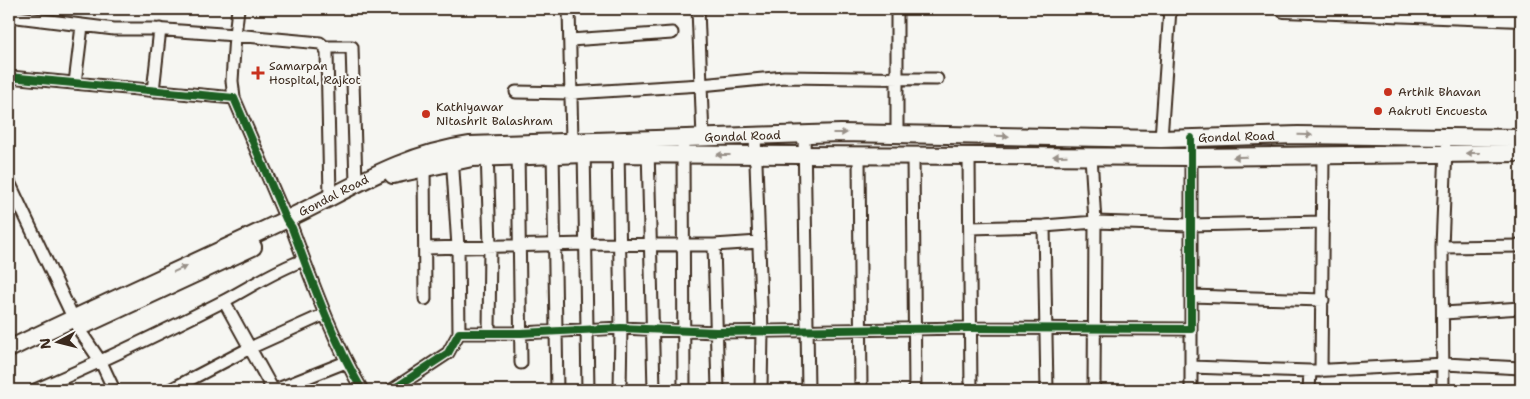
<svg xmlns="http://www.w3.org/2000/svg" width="1530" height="399" viewBox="0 0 1530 399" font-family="'Shantell Sans',sans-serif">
  <rect width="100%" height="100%" fill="#f6f6f2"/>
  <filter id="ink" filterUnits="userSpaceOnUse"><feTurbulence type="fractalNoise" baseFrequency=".02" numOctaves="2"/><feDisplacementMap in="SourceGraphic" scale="10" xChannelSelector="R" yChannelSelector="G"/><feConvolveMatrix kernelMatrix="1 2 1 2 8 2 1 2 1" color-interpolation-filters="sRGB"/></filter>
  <g filter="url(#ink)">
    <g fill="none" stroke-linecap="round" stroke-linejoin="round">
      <defs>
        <path id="street" d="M569,9L572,141
          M698,9L701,85L784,77L937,79
          M9,16L114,29H153L235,35L238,9
          M570,40L672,33
          M325,47H352L356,183
          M9,77L234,98L286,219L292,228C313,284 332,338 362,390
          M75,83L82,26
          M153,91L160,29
          M516,92L572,93L701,85L703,138
          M234,98L232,81L235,35L320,43L325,47L327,53L330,197
          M804,133L808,390
          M897,133V9
          M755,135L762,331L761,390
          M1161,139L1170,9
          M584,147L588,390
          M683,147L684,390
          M618,148L621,328L620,390
          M648,148L654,390
          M518,150L521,363
          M553,150L557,390
          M487,151L490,246L489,332
          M452,155L458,247L459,333
          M913,156L915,390
          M1091,156L1095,222L1094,390
          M859,157L861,390
          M969,157L971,390
          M424,161L425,299
          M9,182L78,328L101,362L114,390
          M1044,226L1047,390
          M970,228L1044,226L1095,222L1190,225L1323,222
          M1442,247L1521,246
          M425,248L586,244L714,245
          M1191,296L1323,300
          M224,301L273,390
          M1444,313L1521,308
          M1191,367L1310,371L1309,390
          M1310,371L1445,364L1521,368
          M1321,371L1323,155
          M35,390C99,363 161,333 222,302C249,288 275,270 304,260
          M170,390L250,348L323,315
          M275,390L346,362
          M392,390L448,353L459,333H521L621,328L716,332L969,328L1191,329V138
          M718,390L714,245L759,242
          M1191,390V329
          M1443,390L1442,247L1446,149"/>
        <g id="secondary">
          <path d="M1284,9L1521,18"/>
          <path d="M393,175L472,158L585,154L1191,157L1521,153"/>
          <path d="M87,324L253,247"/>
          <path id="s1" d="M9,349C100,305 193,264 285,220C349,190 398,155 470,145L841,133L1161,139L1298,135L1521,138"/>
        </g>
      </defs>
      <!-- street casing -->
      <use href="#street" stroke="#3b2a1e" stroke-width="15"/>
      <!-- secondary casing -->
      <use href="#secondary" stroke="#3b2a1e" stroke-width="20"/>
      <!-- street -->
      <use href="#street" stroke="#f6f6f2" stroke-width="11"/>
      <!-- secondary -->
      <use href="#secondary" stroke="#f6f6f2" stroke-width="16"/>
      <defs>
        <path id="cycleway" d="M9,77L234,98L286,219L292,228C313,284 332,338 362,390
          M392,390L448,353L459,333H521L621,328L716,332L969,328L1191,329V138"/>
      </defs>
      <!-- cycleway casing -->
      <use href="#cycleway" stroke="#f6f6f2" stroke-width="11"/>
      <!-- cycleway -->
      <use href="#cycleway" stroke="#1b5e20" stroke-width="8"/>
    </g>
    <!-- one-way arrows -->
    <defs><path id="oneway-solid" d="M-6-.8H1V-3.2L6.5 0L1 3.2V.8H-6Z" transform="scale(1.25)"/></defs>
    <g fill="#989088">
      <use href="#oneway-solid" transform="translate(840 133)"/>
      <use href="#oneway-solid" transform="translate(1305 135) rotate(1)"/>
      <use href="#oneway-solid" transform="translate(1002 136) rotate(1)"/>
      <use href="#oneway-solid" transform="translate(1473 153) rotate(180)"/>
      <use href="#oneway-solid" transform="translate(723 155) rotate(180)"/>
      <use href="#oneway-solid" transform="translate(1060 156) rotate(179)"/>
      <use href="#oneway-solid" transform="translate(1240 157) rotate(179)"/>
      <use href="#oneway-solid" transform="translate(180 269) rotate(-25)"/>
    </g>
  </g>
  <!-- markers -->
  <g fill="#c8321e" stroke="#f6f6f2" stroke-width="2">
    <path d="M255.5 65.5h5v5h5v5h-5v5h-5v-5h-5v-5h5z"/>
    <circle cx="1388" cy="92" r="5"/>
    <circle cx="1378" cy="111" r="5"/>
    <circle cx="426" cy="114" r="5"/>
  </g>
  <g text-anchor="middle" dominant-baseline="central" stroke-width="4" stroke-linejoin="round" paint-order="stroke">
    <!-- poi labels -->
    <g font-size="12" fill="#3b2a1e" stroke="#f6f6f2" text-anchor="start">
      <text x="269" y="66">Samarpan<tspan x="269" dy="14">Hospital, Rajkot</tspan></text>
      <text x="1398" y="92">Arthik Bhavan</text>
      <text x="436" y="107">Kathiyawar<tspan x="436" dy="14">Nitashrit Balashram</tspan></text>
      <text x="1388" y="111">Aakruti Encuesta</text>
    </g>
    <!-- street labels -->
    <g font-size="12" fill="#3b2a1e" stroke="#f6f6f2">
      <text stroke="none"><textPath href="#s1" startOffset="778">Gondal Road</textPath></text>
      <text stroke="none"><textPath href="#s1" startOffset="1272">Gondal Road</textPath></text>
      <text stroke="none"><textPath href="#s1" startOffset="359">Gondal Road</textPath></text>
    </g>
  </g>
  <!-- margin -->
  <rect width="1530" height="399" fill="none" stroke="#f6f6f2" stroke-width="30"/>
  <rect x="15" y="15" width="1500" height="369" fill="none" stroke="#3b2a1e" stroke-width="2" filter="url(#ink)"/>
  <!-- north arrow -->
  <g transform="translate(58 342) rotate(263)" stroke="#f6f6f2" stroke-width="4" paint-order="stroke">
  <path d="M0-4L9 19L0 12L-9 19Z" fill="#3b2a1e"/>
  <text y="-8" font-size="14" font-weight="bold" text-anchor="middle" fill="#3b2a1e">N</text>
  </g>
</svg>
